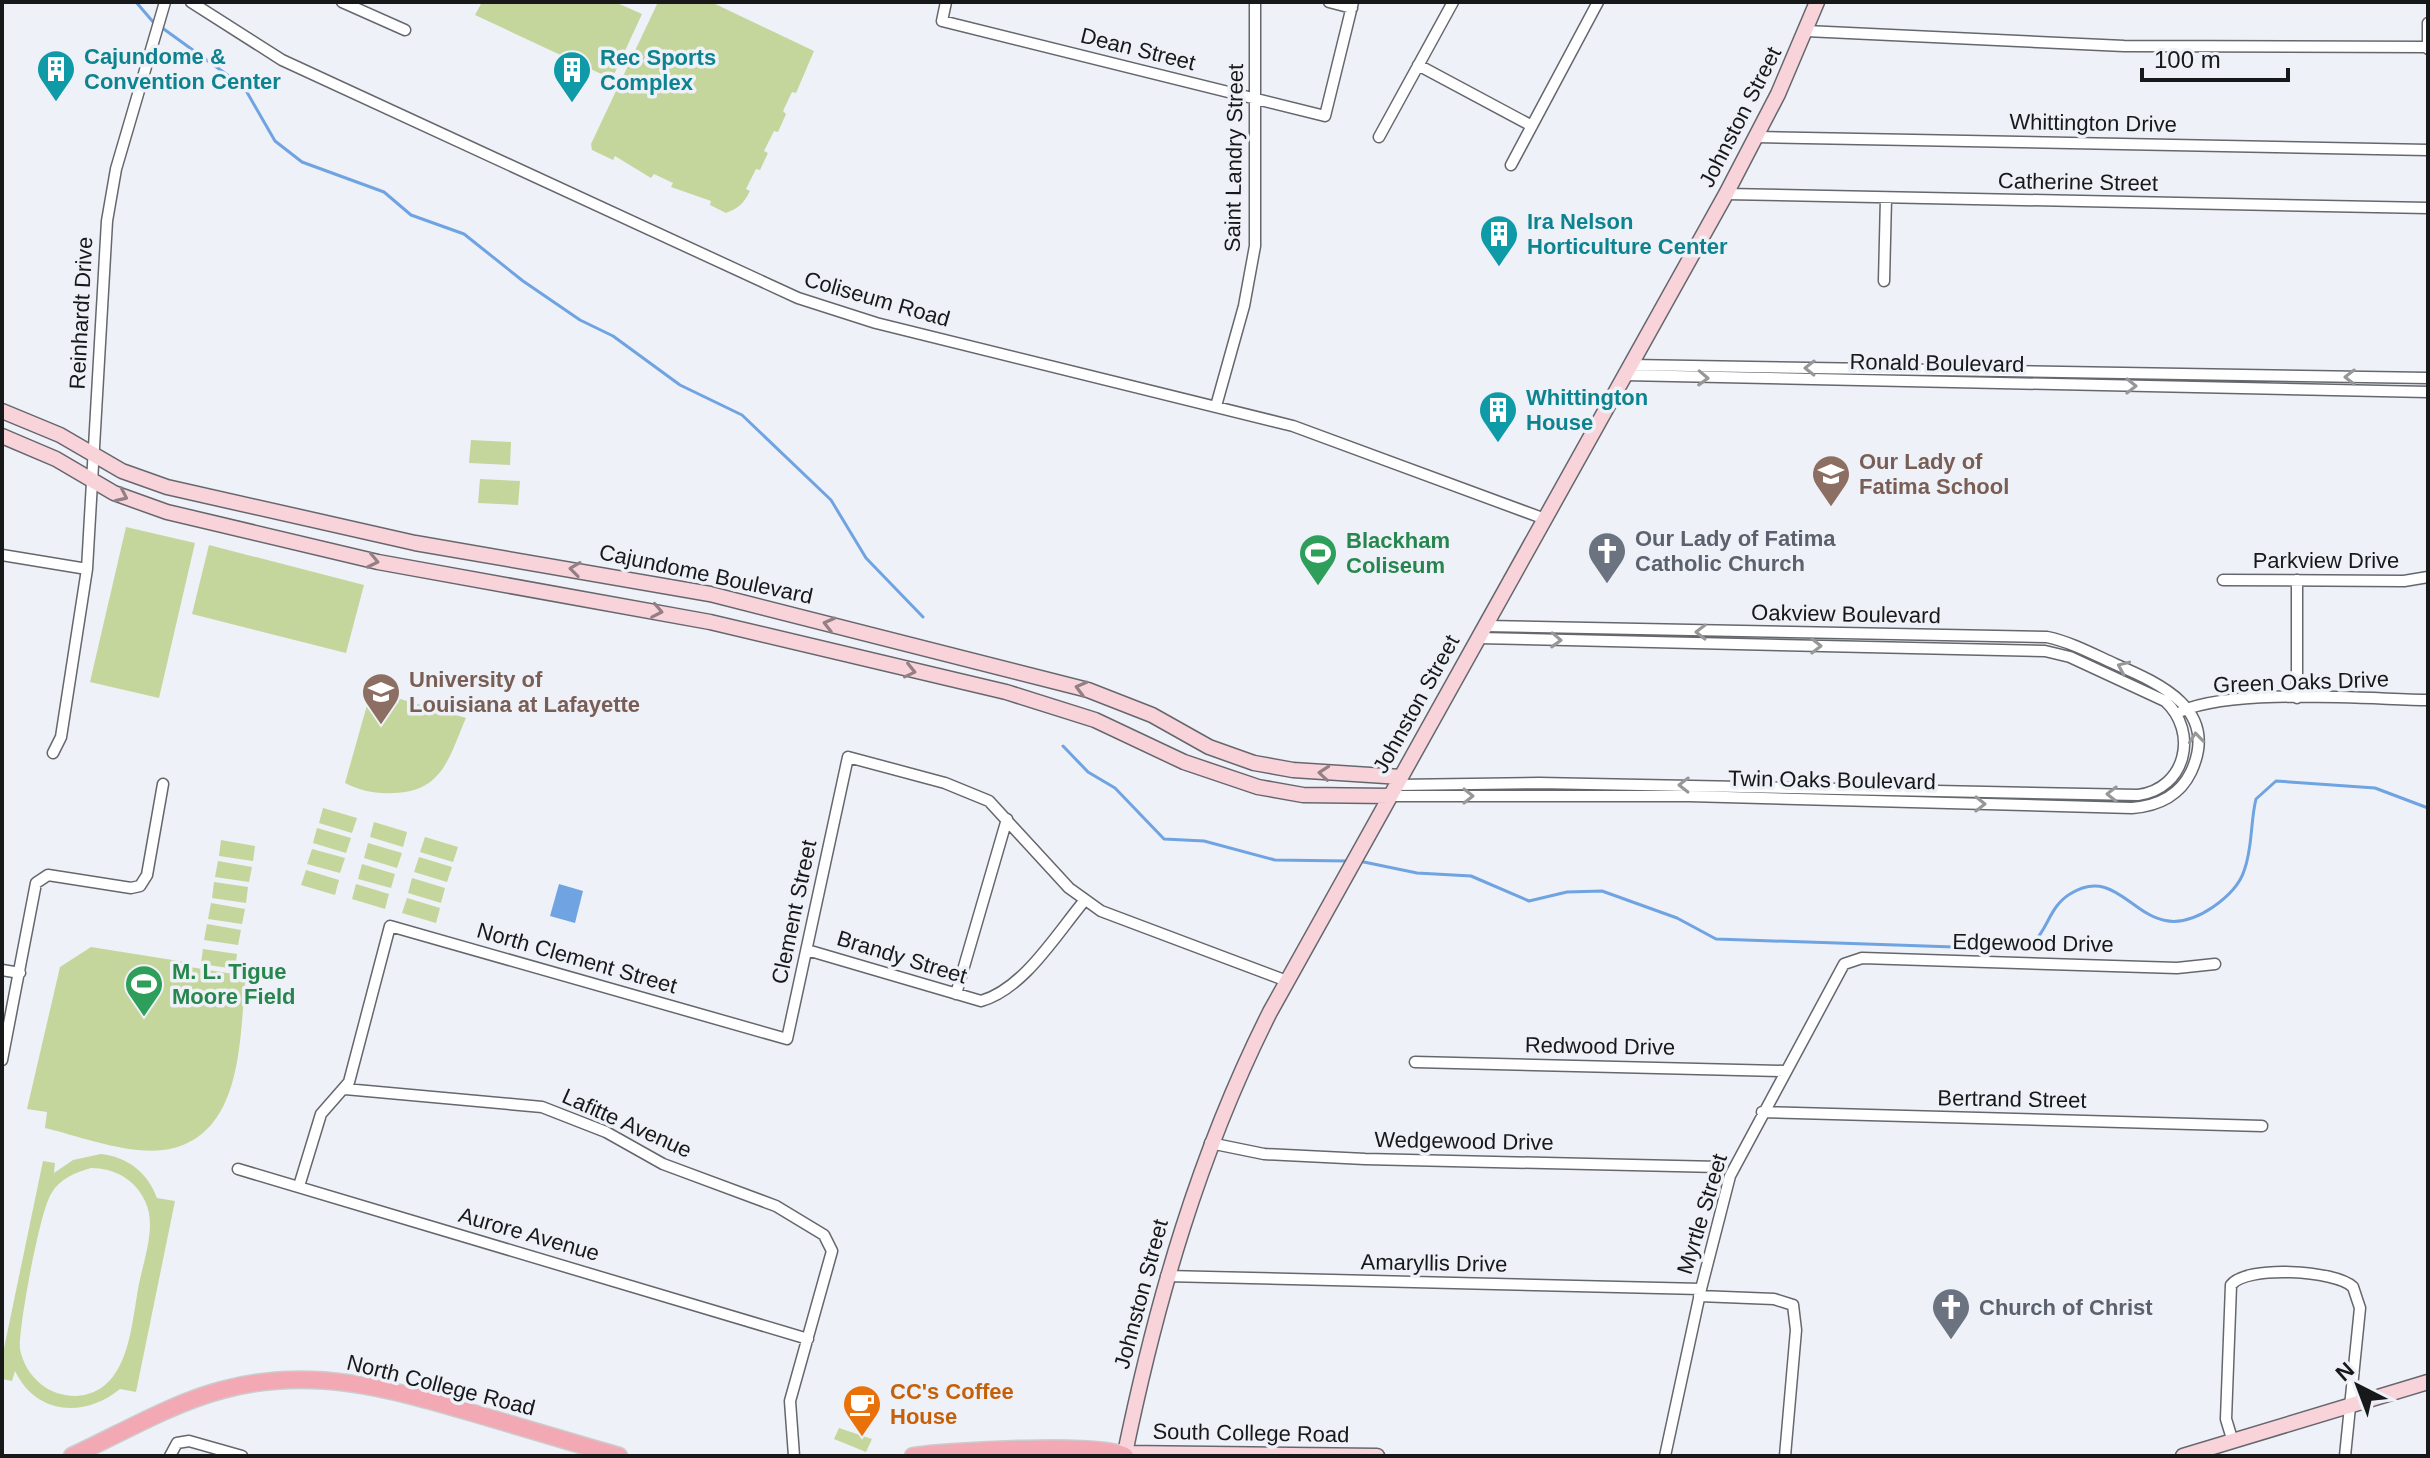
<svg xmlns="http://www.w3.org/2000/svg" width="2430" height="1458" viewBox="0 0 2430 1458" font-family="Arial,sans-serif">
  <rect width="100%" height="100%" fill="#eef1f7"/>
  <!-- green -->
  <path fill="#c4d69c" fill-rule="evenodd" d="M482,2H615L642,14L612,79L475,15Z
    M658,2H711L814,51L796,93L792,92L783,111L786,114L778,132L774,131L764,151L768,153L760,170L756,169L746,189L750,191C744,203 739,208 726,213L710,205L711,201L671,187L673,183L654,174L651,178L615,156L613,160L592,150L591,144Z
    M471,440L511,442L510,465L469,463Z
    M480,479L520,481L518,505L478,503Z
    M126,527L195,543L159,698L90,682Z
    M209,545L364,585L346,653L192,614Z
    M376,692L466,718C449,757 443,792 393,793C375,794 361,791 345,783L369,698Z
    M323,808L357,818L352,833L319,823Z
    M374,822L407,832L403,847L370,837Z
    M317,828L351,838L346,853L313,843Z
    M425,837L458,847L453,862L420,852Z
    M221,840L255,846L253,861L219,856Z
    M368,843L402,853L397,868L364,858Z
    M312,849L345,858L340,873L307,864Z
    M419,857L452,867L447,882L414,872Z
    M218,861L252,867L249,882L215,877Z
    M362,864L395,874L391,888L358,879Z
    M306,870L339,880L335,895L301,885Z
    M412,878L445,888L441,903L408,893Z
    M214,882L248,887L246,903L212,898Z
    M356,884L389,894L385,909L352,899Z
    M407,898L440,908L436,923L402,913Z
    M211,903L245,909L242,924L208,919Z
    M207,924L241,930L238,945L204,940Z
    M91,947L185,962L190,967L246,976C239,1033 245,1129 174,1148C135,1158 83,1137 45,1128L47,1112L27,1109L60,967Z
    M203,949L237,954L235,969L201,964Z
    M101,1154C128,1157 148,1173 157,1198L175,1201L136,1392L120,1389C85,1418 36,1415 15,1371L12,1381L2,1379V1358L43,1161L55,1163L54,1173L73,1160ZM91,1168C114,1168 135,1179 145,1201C157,1225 144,1259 139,1284C131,1324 130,1393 76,1396C63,1396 51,1392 42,1385C30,1375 23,1364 20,1349C18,1329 40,1211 51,1194C59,1179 76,1172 91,1168Z
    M839,1428L872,1439L866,1452L834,1439Z"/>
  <!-- water -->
  <path fill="#6fa3e1" d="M559,884L583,891L575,923L550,916Z"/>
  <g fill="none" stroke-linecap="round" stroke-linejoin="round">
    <!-- stream -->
    <path stroke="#6fa3e1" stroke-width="3" d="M136,2L154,23
      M161,27L244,87L275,141L302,162L384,192L411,215L464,234L523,281L580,320L613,336L680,385L742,415L831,500L866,558L923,617
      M1063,746L1088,772L1115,788L1164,839L1204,841L1275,860L1347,861
      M1359,861L1417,873L1471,876L1529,901L1567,892L1602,891L1677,918L1716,939L2013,949L2034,942C2048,928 2050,906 2070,894C2127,858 2140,957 2213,907C2226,898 2239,886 2244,871C2253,847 2250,823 2256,799L2276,781L2375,788L2428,808"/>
    <defs>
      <path id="street" d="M191,2L282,60L798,298L876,323L1293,426L1545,519
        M342,2L405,30
        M946,2L942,21L1325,116L1353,2
        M1329,2L1352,8
        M2428,23V49
        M1806,31L2124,46L2426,47
        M1418,65L1532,126
        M1379,137L1453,2
        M1757,137L2428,150
        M1511,165L1598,2
        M1726,194L2428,208
        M1884,281L1886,198
        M1631,365L2428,378
        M1625,375L2428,392
        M1216,406L1244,306L1255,246V2
        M2,555L87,569
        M2223,580L2404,581L2428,577
        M2297,698V580
        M2182,711C2236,688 2367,699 2428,700
        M53,753L61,737L87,569L107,221L116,169L165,2
        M1397,785L1539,783L2138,795C2186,789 2199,732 2165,701L2070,657L2045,651L1478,638
        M1390,796H1689L2132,808C2157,806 2179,797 2191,772C2220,710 2161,684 2115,664C2093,654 2071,642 2047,637L1485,626
        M807,950L981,1001C1024,989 1057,933 1085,900
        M2,970L20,973
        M956,994L1007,819
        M2,1060L36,883L48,875L131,888L140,886L147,875L163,784
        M1415,1062L1784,1071
        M345,1089L542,1107L606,1132L663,1164L776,1206L824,1235L832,1251L790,1401L794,1456
        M1762,1112L2262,1126
        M1210,1143L1264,1154L1365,1159L1719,1167
        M238,1169L808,1339
        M299,1186L321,1114L349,1082L390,926L787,1039L848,757L945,783L989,801L1069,888L1101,911L1287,981
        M1166,1276L1701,1289
        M1699,1296L1774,1299L1793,1305L1796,1330L1785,1456
        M2233,1442L2226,1419L2231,1285C2246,1265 2335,1270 2353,1287L2360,1308L2345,1456
        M170,1456L177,1443L189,1441L242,1456
        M1665,1456L1701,1289L1730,1176L1844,964L1862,958L2177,968L2215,964"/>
      <path id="secondary" d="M2,411L60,435L122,471L167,487L415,543L710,594L1088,690L1152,715L1209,747L1254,763L1293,770L1401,777
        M2,436L56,459L114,493L167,512L378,562L710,622L1006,692L1095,720L1184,762L1258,787L1303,795L1390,796
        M1377,1456L1125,1453C1157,1299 1199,1153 1270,1012L1726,194L1778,94L1817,2
        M2183,1456L2428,1382"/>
      <path id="primary" d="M72,1456C122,1433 170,1404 222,1390C310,1366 388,1388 473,1413C521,1427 570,1442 619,1456
        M913,1456C943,1451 1110,1442 1125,1456"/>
    </defs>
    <!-- street casing -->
    <use href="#street" stroke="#65676d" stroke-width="13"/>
    <!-- secondary casing -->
    <use href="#secondary" stroke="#65676d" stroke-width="17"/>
    <!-- primary casing -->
    <use href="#primary" stroke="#cccccd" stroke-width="19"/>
    <!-- street -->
    <use href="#street" stroke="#fff" stroke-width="10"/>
    <!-- secondary -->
    <use href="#secondary" stroke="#f8d4da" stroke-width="14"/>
    <!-- primary -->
    <use href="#primary" stroke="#f2a9b4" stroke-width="16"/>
  </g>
  <!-- one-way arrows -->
  <defs><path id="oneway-chevron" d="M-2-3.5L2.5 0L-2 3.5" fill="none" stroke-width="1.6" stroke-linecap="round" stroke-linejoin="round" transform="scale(2)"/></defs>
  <g stroke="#979798">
    <use href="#oneway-chevron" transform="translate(1810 368) rotate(-179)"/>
    <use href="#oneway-chevron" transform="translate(2350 377) rotate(-179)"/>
    <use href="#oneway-chevron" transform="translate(1703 378) rotate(2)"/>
    <use href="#oneway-chevron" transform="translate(2131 386) rotate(1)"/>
    <use href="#oneway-chevron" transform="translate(1701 632) rotate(-179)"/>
    <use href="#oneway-chevron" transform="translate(1556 640) rotate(2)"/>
    <use href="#oneway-chevron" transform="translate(1816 646) rotate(1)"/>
    <use href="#oneway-chevron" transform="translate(2123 667) rotate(-156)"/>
    <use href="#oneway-chevron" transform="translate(2196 738) rotate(-96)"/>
    <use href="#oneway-chevron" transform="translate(1684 785) rotate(-179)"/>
    <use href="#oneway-chevron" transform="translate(2112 794) rotate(-179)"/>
    <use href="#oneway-chevron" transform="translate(1468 796)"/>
    <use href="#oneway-chevron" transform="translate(1980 804) rotate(1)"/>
  </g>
  <g stroke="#937f84">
    <use href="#oneway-chevron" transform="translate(122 496) rotate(25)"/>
    <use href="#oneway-chevron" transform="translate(373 561) rotate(12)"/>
    <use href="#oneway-chevron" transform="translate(575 569) rotate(-172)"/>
    <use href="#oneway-chevron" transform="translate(657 611) rotate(11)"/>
    <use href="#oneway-chevron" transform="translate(829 624) rotate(-166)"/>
    <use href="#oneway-chevron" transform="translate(910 671) rotate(13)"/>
    <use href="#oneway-chevron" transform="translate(1081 688) rotate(-165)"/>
    <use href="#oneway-chevron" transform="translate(1324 773) rotate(-175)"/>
  </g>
  <!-- icons -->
  <defs>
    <symbol id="building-pin" viewBox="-11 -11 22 30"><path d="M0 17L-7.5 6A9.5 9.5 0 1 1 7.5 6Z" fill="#0f9aa8" stroke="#eef1f7"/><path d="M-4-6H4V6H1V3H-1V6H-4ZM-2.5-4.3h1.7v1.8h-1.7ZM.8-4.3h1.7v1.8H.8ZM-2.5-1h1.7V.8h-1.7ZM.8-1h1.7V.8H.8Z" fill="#fff"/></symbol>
    <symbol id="school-pin" viewBox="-11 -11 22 30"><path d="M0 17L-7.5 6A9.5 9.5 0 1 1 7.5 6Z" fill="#8d6e63" stroke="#eef1f7"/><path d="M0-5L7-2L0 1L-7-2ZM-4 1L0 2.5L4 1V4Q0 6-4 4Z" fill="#fff"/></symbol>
    <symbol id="church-pin" viewBox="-11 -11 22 30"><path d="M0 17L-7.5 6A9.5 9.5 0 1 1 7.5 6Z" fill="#6b7280" stroke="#eef1f7"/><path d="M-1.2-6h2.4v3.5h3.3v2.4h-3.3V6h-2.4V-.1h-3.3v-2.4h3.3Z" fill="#fff"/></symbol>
    <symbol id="stadium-pin" viewBox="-11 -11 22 30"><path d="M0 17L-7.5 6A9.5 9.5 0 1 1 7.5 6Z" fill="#2e9e5b" stroke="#eef1f7"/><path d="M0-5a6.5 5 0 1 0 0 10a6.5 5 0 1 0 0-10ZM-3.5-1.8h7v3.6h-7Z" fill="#fff"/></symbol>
    <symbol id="university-pin" viewBox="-11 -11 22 30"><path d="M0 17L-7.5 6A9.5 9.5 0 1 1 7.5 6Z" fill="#8d6e63" stroke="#eef1f7"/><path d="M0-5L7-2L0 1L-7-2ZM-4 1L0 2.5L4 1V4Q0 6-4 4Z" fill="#fff"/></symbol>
    <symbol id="cafe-pin" viewBox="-11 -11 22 30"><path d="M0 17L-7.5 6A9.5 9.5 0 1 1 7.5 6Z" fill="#e8710a" stroke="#eef1f7"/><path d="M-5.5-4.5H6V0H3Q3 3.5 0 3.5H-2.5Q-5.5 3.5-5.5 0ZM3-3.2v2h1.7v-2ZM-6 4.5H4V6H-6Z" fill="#fff"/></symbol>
  </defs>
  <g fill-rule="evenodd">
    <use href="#building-pin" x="34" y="47" width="44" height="60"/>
    <use href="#building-pin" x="550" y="48" width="44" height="60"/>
    <use href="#building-pin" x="1477" y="212" width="44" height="60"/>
    <use href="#building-pin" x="1476" y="388" width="44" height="60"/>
    <use href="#school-pin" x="1809" y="452" width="44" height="60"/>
    <use href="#church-pin" x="1585" y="529" width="44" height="60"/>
    <use href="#stadium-pin" x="1296" y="531" width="44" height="60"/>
    <use href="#university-pin" x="359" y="670" width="44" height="60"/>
    <use href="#stadium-pin" x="122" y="962" width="44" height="60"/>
    <use href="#church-pin" x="1929" y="1285" width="44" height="60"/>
    <use href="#cafe-pin" x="840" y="1382" width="44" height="60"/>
  </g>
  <g text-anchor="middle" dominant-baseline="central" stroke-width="7" stroke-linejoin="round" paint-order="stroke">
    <!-- street labels -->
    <g font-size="22" fill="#17181a" stroke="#eef1f7">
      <text transform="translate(1138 49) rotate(14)">Dean Street</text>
      <text transform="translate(1740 117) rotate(-63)">Johnston Street</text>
      <text transform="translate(2093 123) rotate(1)">Whittington Drive</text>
      <text transform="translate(1234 158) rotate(-89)">Saint Landry Street</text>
      <text transform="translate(2078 182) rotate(1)">Catherine Street</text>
      <text transform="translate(877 299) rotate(16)">Coliseum Road</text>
      <text transform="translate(81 313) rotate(-87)">Reinhardt Drive</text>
      <text transform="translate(1937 363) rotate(1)">Ronald Boulevard</text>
      <text x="2326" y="560">Parkview Drive</text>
      <text transform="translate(706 574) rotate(12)">Cajundome Boulevard</text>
      <text transform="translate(1846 614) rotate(1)">Oakview Boulevard</text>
      <text transform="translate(2301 682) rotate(-2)">Green Oaks Drive</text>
      <text transform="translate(1416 704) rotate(-61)">Johnston Street</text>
      <text transform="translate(1832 780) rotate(1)">Twin Oaks Boulevard</text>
      <text transform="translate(794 912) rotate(-78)">Clement Street</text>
      <text transform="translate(2033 943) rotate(1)">Edgewood Drive</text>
      <text transform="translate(902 957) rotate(17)">Brandy Street</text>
      <text transform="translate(577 958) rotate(16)">North Clement Street</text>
      <text transform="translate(1600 1046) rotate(1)">Redwood Drive</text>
      <text transform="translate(2012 1099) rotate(1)">Bertrand Street</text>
      <text transform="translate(627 1123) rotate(24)">Lafitte Avenue</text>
      <text transform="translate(1464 1141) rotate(1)">Wedgewood Drive</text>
      <text transform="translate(1702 1214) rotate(-73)">Myrtle Street</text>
      <text transform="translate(529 1234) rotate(16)">Aurore Avenue</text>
      <text transform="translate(1434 1263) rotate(1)">Amaryllis Drive</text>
      <text transform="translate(1141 1294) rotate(-75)">Johnston Street</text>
      <text transform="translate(441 1385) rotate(14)">North College Road</text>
      <text transform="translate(1251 1433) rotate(1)">South College Road</text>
    </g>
    <!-- culture labels -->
    <g font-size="22" font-weight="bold" fill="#0d838f" stroke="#eef1f7" text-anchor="start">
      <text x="84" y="56">Cajundome &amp;<tspan x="84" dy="25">Convention Center</tspan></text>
      <text x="600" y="57">Rec Sports<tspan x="600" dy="25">Complex</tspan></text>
      <text x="1527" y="221">Ira Nelson<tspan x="1527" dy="25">Horticulture Center</tspan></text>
      <text x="1526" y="397">Whittington<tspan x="1526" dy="25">House</tspan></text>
    </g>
    <!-- education labels -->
    <g font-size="22" font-weight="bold" fill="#785e54" stroke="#eef1f7" text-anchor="start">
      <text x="1859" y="461">Our Lady of<tspan x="1859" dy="25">Fatima School</tspan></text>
      <text x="409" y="679">University of<tspan x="409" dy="25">Louisiana at Lafayette</tspan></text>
    </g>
    <!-- worship labels -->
    <g font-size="22" font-weight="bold" fill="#5b616d" stroke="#eef1f7" text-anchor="start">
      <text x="1635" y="538">Our Lady of Fatima<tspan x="1635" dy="25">Catholic Church</tspan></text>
      <text x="1979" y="1307">Church of Christ</text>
    </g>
    <!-- leisure labels -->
    <g font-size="22" font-weight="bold" fill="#27864d" stroke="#eef1f7" text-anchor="start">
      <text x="1346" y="540">Blackham<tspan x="1346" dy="25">Coliseum</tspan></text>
      <text x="172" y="971">M. L. Tigue<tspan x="172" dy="25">Moore Field</tspan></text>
    </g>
    <!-- food labels -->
    <g font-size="22" font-weight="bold" fill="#c56008" stroke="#eef1f7" text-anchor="start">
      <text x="890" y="1391">CC's Coffee<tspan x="890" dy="25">House</tspan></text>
    </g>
  </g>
  <!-- border -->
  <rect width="2430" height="1458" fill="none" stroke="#17181a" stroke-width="8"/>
  <!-- north arrow -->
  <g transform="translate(2358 1386) rotate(318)" stroke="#eef1f7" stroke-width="6" paint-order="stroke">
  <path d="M0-6L14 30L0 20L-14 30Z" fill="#17181a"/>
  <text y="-12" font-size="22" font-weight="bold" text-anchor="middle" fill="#17181a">N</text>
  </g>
  <!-- scale -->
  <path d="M2142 68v12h146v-12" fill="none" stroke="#17181a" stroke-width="4"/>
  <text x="2154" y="68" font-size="24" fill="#17181a" stroke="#eef1f7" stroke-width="6" paint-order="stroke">100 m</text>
</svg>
